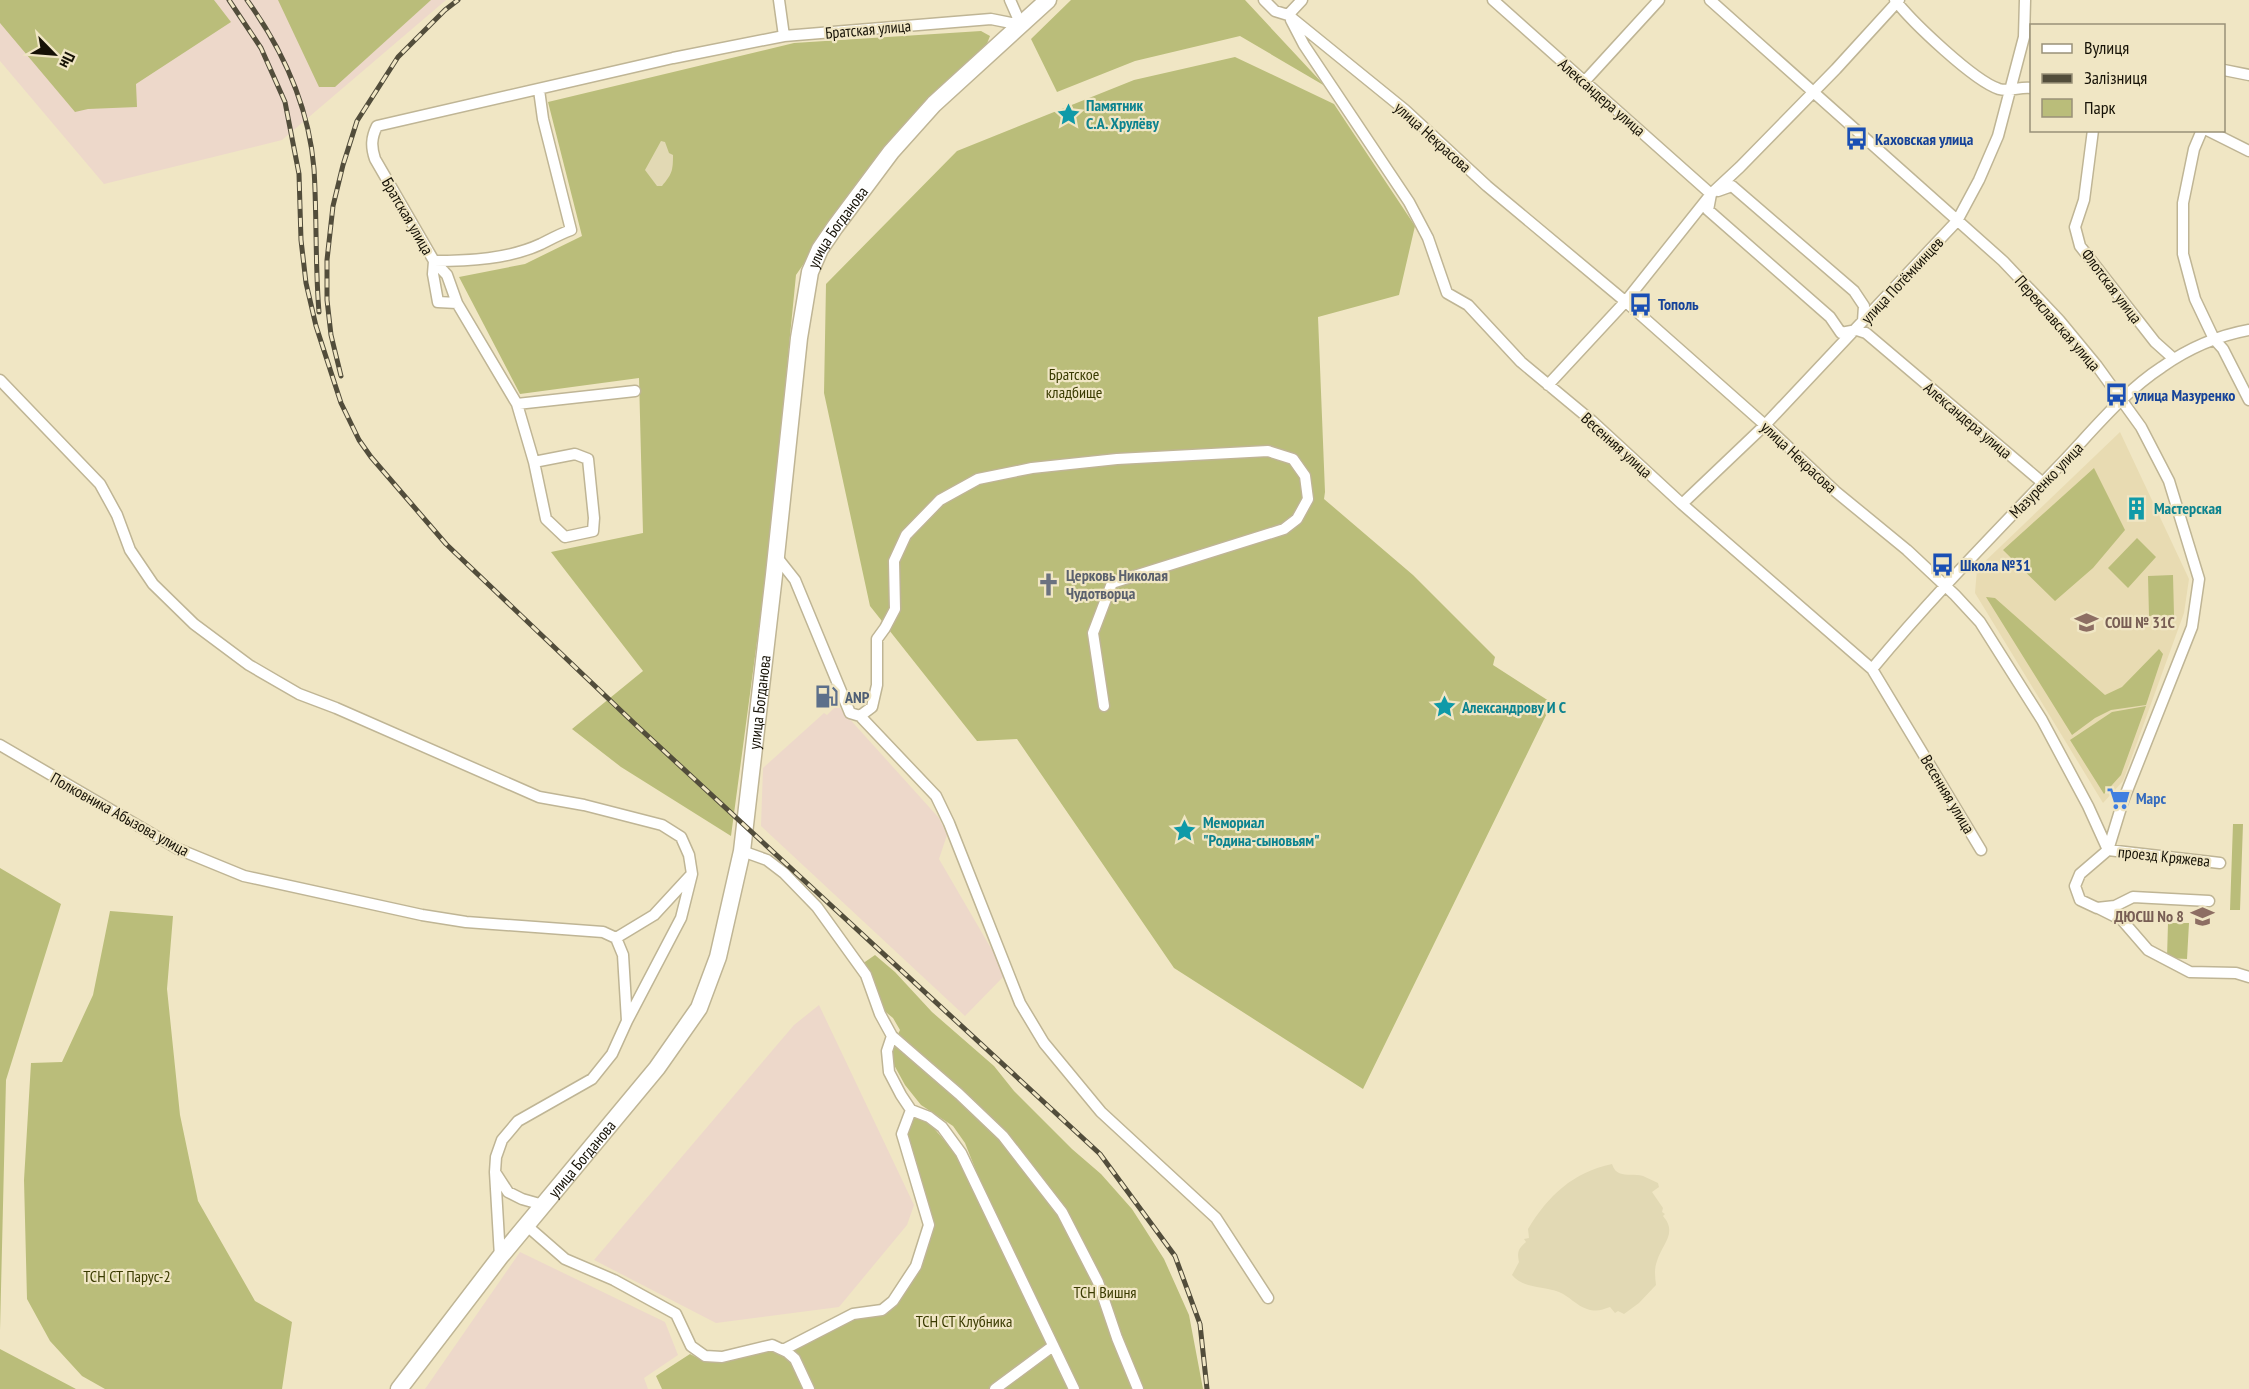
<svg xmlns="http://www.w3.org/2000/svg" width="2249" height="1389" viewBox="0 0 2249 1389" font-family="'PT Sans Narrow',sans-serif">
  <rect width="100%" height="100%" fill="#f0e6c4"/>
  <!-- industrial -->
  <path fill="#edd8ca" d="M0,0H446L282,140L104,184L0,61Z
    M837,705L939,818L947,835L939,859L1006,974L965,1016L761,826L763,768L824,713L827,715Z
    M819,1005L914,1205L907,1225L839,1307L716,1323L594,1260L794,1025Z
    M520,1252L665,1322L678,1355L644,1378L648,1389H425Z"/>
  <!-- built -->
  <path fill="#e8dbb2" d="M2120,432L2189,579L2184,613L2123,781L2103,803L1975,593L1977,569Z"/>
  <!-- green -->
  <path fill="#babd7a" d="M0,0H214L231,22L136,84L137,107L88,109L75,112L0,23Z
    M278,0H431L335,87H319Z
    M1071,0H1245L1325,86L1240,36L1135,61L1057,92L1031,39Z
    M981,31L990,36L986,46L831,224L796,275L768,559L731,836L621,767L572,729L643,671L551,552L643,533L639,378L520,394L459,277L525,264L582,236L548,102L794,43Z
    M1235,57L1334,104L1415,226L1399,295L1318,317L1325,492L1324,499L1413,575L1495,657L1493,665L1552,703L1363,1089L1174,968L1017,739L977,741L870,606L824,393L826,284L957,151L1134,80Z
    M2094,468L2125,530L2093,568L2055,601L2003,550Z
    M2137,538L2156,557L2128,588L2108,568Z
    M2173,575L2174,615L2149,616L2148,576Z
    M1986,597L1995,598L2105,695L2122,687L2159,649L2163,654L2146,705L2111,710L2095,718L2072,735Z
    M2146,706L2121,775L2104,794L2070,740L2112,712Z
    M2233,824H2243L2240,910H2230Z
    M0,868L61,904L6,1080L0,1331Z
    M110,911L173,916L167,989L180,1115L198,1201L255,1301L292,1322L282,1389H105L82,1376L50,1341L27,1299L24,1180L31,1063L62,1062L93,995Z
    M2168,923H2189L2187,959L2167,958Z
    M875,955L895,972L932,1012L994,1066L1014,1091L1072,1149L1101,1174L1132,1209L1164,1259L1189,1315L1203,1389H1076L998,1226L965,1143L953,1126L921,1105L905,1085L893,1063V1045L900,1030L893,1018L882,1009L862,964Z
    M912,1116L927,1120L965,1165L1070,1389H662L656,1376L690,1354L704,1361L724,1360L769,1350L895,1304L931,1225L906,1135Z
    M0,1349L76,1389H0Z"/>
  <!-- sand -->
  <path fill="#e2d9b4" d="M661,141L665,142L669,153L673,155C673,171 672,174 662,186H657L645,170Z
    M1612,1164C1617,1180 1631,1172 1643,1176C1648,1178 1653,1181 1658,1183L1659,1187L1652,1192L1663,1208L1662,1212L1665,1214L1663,1216C1678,1233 1662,1244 1657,1261C1654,1269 1655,1277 1656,1285L1639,1303L1624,1314L1618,1311L1615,1313L1610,1307C1602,1310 1596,1312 1587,1309C1577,1306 1569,1296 1559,1292C1543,1286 1524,1289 1512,1275L1519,1262C1517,1252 1518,1249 1526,1242L1524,1239L1529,1238L1528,1229C1548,1196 1573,1172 1612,1164Z"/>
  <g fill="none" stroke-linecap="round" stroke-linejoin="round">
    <defs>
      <path id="minor" d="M779,0L784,36
        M1010,0L1021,25
        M1264,0L1275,11L1288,15L1405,110L1487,186L1626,302L1765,425L1835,491L1907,550L1955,595L1980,622L2042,720L2088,806L2108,850
        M1493,0L1711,194L1708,210L1830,317L1841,333L1857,330L1866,333L2043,483
        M1710,0L2003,261L2059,320L2097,366L2141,427L2169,481L2199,579L2192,627L2123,801L2108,850L2080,874L2075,886L2080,900L2097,908L2115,906L2133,897L2209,901
        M1895,0C1912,22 1974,81 1999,89C2010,92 2021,86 2032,88
        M1288,15L1302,0
        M1291,20L1304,45L1409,202L1428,238L1447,293L1468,305L1521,362L1592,421L1682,504L1872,669L1981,850
        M2224,70L2249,75
        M1584,82L1659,0
        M539,90L543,119L571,230C560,234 551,239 541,244C509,259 469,261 434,261L375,159C371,147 371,138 377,126L673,58L784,36L991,19L1021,25
        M2093,130L2084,200L2075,227L2080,246L2155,342L2174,359
        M2202,130L2194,149L2183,203V254L2195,299L2214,339L2223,349L2249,400
        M2207,130L2249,151
        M1718,191L1732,186L1854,291L1864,306L1863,321
        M434,261L447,275L457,303L517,404L534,462L575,454L588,459L594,518L593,531L565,537L546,519L534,462
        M434,261L433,274L438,302L457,303
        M0,380L100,484L117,515L130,550L153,584L194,624L249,665L299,694L336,708L539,797L584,805L662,825L681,837L689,855L692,874L681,918L627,1021
        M1548,385L1625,302L1711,194L1740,167L1836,69L1899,0
        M517,404L635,391
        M1682,504L1765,425L1957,221L1979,180L1998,136L2024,37L2025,0
        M776,556L795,580L850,713L860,716L872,707L877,685V639L885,628L895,609L894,561L906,535L940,500L978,479L1032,468L1117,459L1268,451L1293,459L1305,476L1308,499L1297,519L1284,529L1112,583L1093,633L1104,706
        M1872,669C1930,599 1994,534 2057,468C2090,434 2122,393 2162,367C2189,348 2216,336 2249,330
        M860,716L936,796L949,823L1020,1003L1044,1043L1101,1112L1216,1218L1268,1298
        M0,745L178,849L244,876L422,915L466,922L603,932L616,938L623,955L627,1021L612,1054L592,1079L518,1121L502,1140L496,1157L495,1172L508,1192L522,1199L543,1205
        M2108,850L2220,863
        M742,851L767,860L784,873L817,907L866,975L880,1014L892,1036L887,1051L889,1072L901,1095L911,1110L929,1117L942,1127L961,1153L1074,1389
        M2098,908L2122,920L2148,950L2190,972L2236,973L2249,977
        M616,938L654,915L690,876
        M892,1036L959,1094L1003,1136L1062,1212L1098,1282L1117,1338L1138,1389
        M495,1172L500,1257
        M526,1225L565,1259L614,1280L676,1314L691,1346L705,1356L722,1357L772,1345L787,1352L795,1359L809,1389
        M783,1350L853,1314L882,1310L893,1301L916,1266L929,1225L902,1134L911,1110
        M995,1389L1053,1346"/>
      <g id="primary">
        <path id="s1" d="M399,1389L500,1257L657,1068L699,1008L718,957L742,851L774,575L799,338L810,272L820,249L835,227L891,152L934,104L1048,0"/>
      </g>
    </defs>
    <!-- minor casing -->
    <use href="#minor" stroke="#bfb595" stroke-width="13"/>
    <!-- primary casing -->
    <use href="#primary" stroke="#bfb595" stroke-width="19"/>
    <!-- minor -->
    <use href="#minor" stroke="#fff" stroke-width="10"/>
    <!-- primary -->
    <use href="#primary" stroke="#fff" stroke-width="16"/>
    <defs>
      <path id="rail" d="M229,0L261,48L285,102L299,174L301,240L306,283L316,326L341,403L359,440L371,457L446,544L637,726L1100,1154L1175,1256L1200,1324L1207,1389
        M247,0C283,50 309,107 314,169C317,217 315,265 319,312
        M341,376L331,335L327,300V260L333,206L343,165L357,121L398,57L445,10L458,0"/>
    </defs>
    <!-- rail casing -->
    <use href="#rail" stroke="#524d3b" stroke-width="5"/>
    <!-- rail -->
    <use href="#rail" stroke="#f0e6c4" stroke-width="3" stroke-dasharray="9" stroke-linecap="butt"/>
  </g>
  <!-- icons -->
  <defs>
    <symbol id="sight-bare" viewBox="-9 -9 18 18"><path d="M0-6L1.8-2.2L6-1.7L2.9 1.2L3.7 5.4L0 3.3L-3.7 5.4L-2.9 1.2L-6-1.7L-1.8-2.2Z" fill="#0f9aa8" stroke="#f0e6c4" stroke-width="2.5" paint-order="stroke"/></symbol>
    <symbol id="bus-bare" viewBox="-9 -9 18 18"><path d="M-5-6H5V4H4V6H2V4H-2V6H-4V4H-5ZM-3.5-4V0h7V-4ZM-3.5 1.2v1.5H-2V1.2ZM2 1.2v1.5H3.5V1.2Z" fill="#1a4fb4" stroke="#f0e6c4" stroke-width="2.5" paint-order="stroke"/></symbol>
    <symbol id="building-bare" viewBox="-9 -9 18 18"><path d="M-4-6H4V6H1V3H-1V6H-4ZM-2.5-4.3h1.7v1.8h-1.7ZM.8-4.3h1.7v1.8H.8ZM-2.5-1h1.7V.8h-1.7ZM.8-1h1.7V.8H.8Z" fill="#0f9aa8" stroke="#f0e6c4" stroke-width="2.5" paint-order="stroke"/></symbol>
    <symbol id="church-bare" viewBox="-9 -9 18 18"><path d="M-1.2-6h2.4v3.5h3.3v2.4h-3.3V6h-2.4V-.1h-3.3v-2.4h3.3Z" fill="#6b7280" stroke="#f0e6c4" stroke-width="2.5" paint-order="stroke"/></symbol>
    <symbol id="school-bare" viewBox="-9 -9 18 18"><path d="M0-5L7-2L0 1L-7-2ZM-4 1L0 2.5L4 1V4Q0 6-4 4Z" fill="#8d6e63" stroke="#f0e6c4" stroke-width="2.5" paint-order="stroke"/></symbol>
    <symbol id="fuel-bare" viewBox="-9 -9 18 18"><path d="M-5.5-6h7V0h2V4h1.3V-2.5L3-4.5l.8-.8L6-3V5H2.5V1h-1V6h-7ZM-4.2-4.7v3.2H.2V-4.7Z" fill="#5c6f8a" stroke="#f0e6c4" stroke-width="2.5" paint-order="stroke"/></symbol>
    <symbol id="supermarket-bare" viewBox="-9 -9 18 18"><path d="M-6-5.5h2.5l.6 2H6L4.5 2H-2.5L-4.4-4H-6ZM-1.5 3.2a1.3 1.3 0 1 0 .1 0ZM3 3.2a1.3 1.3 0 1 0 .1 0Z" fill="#3f7fe0" stroke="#f0e6c4" stroke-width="2.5" paint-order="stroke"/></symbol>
  </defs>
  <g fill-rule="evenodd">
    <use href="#sight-bare" x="1052" y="98" width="33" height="33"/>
    <use href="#bus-bare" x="1840" y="122" width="33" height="33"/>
    <use href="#bus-bare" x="1624" y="288" width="33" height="33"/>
    <use href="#bus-bare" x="2100" y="378" width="33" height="33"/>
    <use href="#building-bare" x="2120" y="492" width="33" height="33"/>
    <use href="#bus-bare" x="1926" y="548" width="33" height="33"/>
    <use href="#church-bare" x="1032" y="568" width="33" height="33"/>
    <use href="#school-bare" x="2070" y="606" width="33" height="33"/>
    <use href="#fuel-bare" x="810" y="680" width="33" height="33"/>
    <use href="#sight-bare" x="1428" y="690" width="33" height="33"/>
    <use href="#supermarket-bare" x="2102" y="782" width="33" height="33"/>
    <use href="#sight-bare" x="1168" y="814" width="33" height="33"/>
    <use href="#school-bare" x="2186" y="900" width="33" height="33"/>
  </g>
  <g text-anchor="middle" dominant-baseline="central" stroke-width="4.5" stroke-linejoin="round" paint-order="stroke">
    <!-- street labels -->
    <g font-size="16" fill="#161206" stroke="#f0e6c4">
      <text transform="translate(868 29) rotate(-5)">Братская улица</text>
      <text transform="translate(1602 97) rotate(41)">Александера улица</text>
      <text transform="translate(1433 137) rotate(42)">улица Некрасова</text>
      <text transform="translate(408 216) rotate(60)">Братская улица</text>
      <text stroke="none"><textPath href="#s1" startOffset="1284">улица Богданова</textPath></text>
      <text transform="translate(1902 280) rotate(-47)">улица Потёмкинцев</text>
      <text transform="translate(2112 286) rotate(53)">Флотская улица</text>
      <text transform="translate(2058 323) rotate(49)">Переяславская улица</text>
      <text transform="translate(1968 420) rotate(40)">Александера улица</text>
      <text transform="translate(1617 445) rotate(42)">Весенняя улица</text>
      <text transform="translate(1799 457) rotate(43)">улица Некрасова</text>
      <text transform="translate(2046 480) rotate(-46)">Мазуренко улица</text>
      <text stroke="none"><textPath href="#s1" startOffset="798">улица Богданова</textPath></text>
      <text transform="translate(1948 794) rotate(59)">Весенняя улица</text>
      <text transform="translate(120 814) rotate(29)">Полковника Абызова улица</text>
      <text transform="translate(2164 856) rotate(6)">проезд Кряжева</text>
      <text stroke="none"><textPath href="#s1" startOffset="294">улица Богданова</textPath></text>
    </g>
    <!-- culture labels -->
    <g font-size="16" font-weight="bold" fill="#0d838f" stroke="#f0e6c4" text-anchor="start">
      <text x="1086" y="105">Памятник<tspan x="1086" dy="18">С.А. Хрулёву</tspan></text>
      <text x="2154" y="508">Мастерская</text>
      <text x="1462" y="707">Александрову И С</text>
      <text x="1203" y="822">Мемориал<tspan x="1203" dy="18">"Родина-сыновьям"</tspan></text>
    </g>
    <!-- transit labels -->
    <g font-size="16" font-weight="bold" fill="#164399" stroke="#f0e6c4" text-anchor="start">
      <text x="1875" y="139">Каховская улица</text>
      <text x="1658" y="304">Тополь</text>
      <text x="2134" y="395">улица Мазуренко</text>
      <text x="1960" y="565">Школа №31</text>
    </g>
    <!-- park labels -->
    <g font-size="16" fill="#3a3b01" stroke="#f0e6c4">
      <text x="1074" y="374">Братское<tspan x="1074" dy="18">кладбище</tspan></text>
      <text x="127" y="1276">ТСН СТ Парус-2</text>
      <text x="1105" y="1292">ТСН Вишня</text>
      <text x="964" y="1321">ТСН СТ Клубника</text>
    </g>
    <!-- worship labels -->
    <g font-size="16" font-weight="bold" fill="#5b616d" stroke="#f0e6c4" text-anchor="start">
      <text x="1066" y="575">Церковь Николая<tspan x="1066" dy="18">Чудотворца</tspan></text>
    </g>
    <!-- education labels -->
    <g font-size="16" font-weight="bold" fill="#785e54" stroke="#f0e6c4" text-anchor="start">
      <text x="2105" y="622">СОШ № 31С</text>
      <text x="2184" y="916" text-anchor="end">ДЮСШ No 8</text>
    </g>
    <!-- service labels -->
    <g font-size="16" font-weight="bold" fill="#4e5e75" stroke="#f0e6c4" text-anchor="start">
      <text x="845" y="697">ANP</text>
    </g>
    <!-- shop labels -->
    <g font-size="16" font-weight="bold" fill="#366cbe" stroke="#f0e6c4" text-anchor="start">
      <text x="2136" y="798">Марс</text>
    </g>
  </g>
  <!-- legend -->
  <rect x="2030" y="24" width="195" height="108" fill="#f0e6c4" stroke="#999178" stroke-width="1.5"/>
  <rect x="2042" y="44" width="30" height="9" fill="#ffffff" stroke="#999178" stroke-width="1.5"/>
  <text x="2084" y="54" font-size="18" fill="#161206">Вулиця</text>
  <rect x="2042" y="74" width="30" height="9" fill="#524d3b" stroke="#999178" stroke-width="1.5"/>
  <text x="2084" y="84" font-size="18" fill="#161206">Залізниця</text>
  <rect x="2042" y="99" width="30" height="18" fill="#babd7a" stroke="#999178" stroke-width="1.5"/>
  <text x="2084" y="114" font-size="18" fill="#161206">Парк</text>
  <!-- north arrow -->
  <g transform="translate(54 54) rotate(115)" stroke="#f0e6c4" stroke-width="4.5" paint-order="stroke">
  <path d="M0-4.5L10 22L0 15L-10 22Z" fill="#161206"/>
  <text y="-9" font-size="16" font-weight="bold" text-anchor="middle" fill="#161206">Пн</text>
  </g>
</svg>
